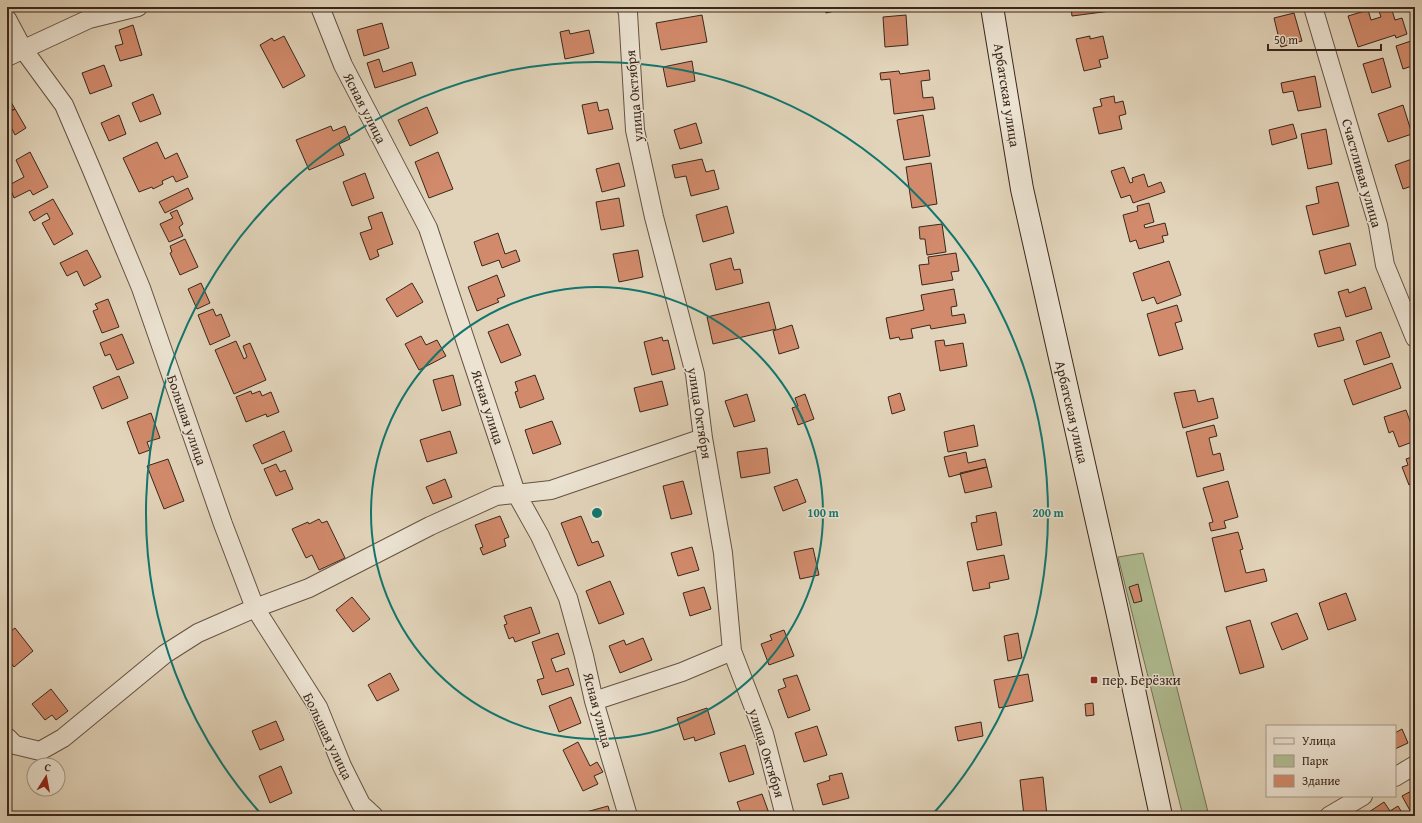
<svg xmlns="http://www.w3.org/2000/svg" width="1422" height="823" viewBox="0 0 1422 823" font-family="'Gentium Book Plus',serif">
  <rect width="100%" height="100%" fill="#e2d4ba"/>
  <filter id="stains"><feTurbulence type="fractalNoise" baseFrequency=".005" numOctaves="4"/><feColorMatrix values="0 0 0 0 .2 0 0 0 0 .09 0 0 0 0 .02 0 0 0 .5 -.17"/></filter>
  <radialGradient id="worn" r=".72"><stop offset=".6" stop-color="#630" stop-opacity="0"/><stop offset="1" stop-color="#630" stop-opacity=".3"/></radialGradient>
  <!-- green -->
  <path fill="#b0bd92" stroke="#757256" d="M1143,553L1209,816H1183L1118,557Z"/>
  <!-- building -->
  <path fill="#d18a6b" stroke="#3a271b" d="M653,7H671L654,10Z
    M824,7H838L839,10L826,13Z
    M1071,7H1141L1072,16Z
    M1380,7H1391L1395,20L1402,18L1407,34L1396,38L1395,35L1358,47L1348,16L1368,10L1371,20L1381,17L1378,8Z
    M1294,13L1302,41L1281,47L1274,18Z
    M702,15L707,42L661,50L656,23Z
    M906,15L908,45L885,47L883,17Z
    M382,23L389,48L364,56L357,30Z
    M133,25L142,55L120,61L115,46L123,44L119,30Z
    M569,30L570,34L589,30L594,53L565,59L560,32Z
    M284,36L305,76L283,88L260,45L272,38L274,41Z
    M1090,36V39L1103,36L1108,58L1099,60L1101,67L1084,71L1076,39Z
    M1414,40L1415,48L1411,49L1415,65L1403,69L1396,46Z
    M1383,58L1391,87L1372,93L1363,64Z
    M379,59L383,72L412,62L416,75L375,88L367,63Z
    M692,61L695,81L667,87L663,67Z
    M104,65L112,86L90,94L82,73Z
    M929,70L930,80L921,81L923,98L933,97L935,109L894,114L890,79L881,80L880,73L899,71L900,74Z
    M1315,76L1321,107L1298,111L1293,91L1283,93L1281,83Z
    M153,94L161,114L140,122L132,103Z
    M1114,96L1115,103L1123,101L1126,114L1119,116L1122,129L1099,134L1093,108L1102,106L1100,99Z
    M11,102L15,109L7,113V104Z
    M597,102L599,111L608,109L613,129L588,134L582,105Z
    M1403,105L1412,134L1388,142L1378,114Z
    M427,107L438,133L410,146L398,120Z
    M15,109L26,128L15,135L12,129L7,132V113Z
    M119,115L126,134L109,141L101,123Z
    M923,115L930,156L904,160L897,120Z
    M696,123L702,143L680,149L674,130Z
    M1293,124L1297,138L1272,145L1269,130Z
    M331,126L333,131L345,126L350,139L339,144L344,155L309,170L296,140Z
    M1326,129L1332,164L1308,169L1301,134Z
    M157,142L165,159L177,153L188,177L176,182L173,176L162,181L163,184L153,189L152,187L139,192L123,158Z
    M30,152L48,187L33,195L30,190L14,198L10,188L7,190V178L11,184L24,177L16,160Z
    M438,152L453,189L429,198L415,162Z
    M1415,158V185L1403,189L1395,165Z
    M702,159L706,172L714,170L719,189L691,196L686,176L675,178L672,165Z
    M619,163L625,186L602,192L596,169Z
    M931,163L937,204L912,208L906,167Z
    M1124,167L1130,183L1133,182L1132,178L1144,174L1148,187L1161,182L1165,192L1133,203L1130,195L1121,198L1111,171Z
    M365,173L374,198L352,206L343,182Z
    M1338,182L1349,226L1313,235L1306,206L1319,203L1316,187Z
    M188,188L193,199L165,213L159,202Z
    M619,198L624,226L601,230L596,202Z
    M53,199L73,234L54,245L42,223L50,219L47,213L34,221L29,212Z
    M1149,203L1154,222L1144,225L1145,228L1165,223L1168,235L1162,236L1164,242L1139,249L1136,240L1130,242L1123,215L1138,211L1137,206Z
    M727,206L734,233L703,242L696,215Z
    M177,210L183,224L179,227L183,236L169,242L160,224L173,218L170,213Z
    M382,212L393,244L377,250L379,256L370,260L360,233L372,229L368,217Z
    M942,224L946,252L927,255L925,239H920L919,227Z
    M498,233L505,254L516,250L520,261L502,268L499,260L482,266L474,242Z
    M185,239L198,267L180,275L170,253L172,252L170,246Z
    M1350,243L1356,265L1325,274L1319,251Z
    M87,250L101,277L84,286L77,271L67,276L60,263Z
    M638,250L643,277L619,282L613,254Z
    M956,253L959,271L951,272L953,280L922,285L919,265L929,264L928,257Z
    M731,258L734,270L740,269L743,283L716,290L710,264Z
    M1169,261L1181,295L1157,304L1154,297L1142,301L1133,273Z
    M497,275L505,296L497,299L499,302L477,311L468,287Z
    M201,283L210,303L197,309L188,289Z
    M412,283L423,302L397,317L386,299Z
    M1365,287L1372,309L1346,317L1338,292L1348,289L1349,293Z
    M954,289L957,306L951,307L952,316L964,314L966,323L931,329L930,325L911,329L913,338L900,340L899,337L890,339L886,318L924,310L921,295Z
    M108,299L119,327L102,333L93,311L98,309L95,304Z
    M769,302L776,329L713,344L707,317Z
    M1177,305L1182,321L1175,323L1183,349L1159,356L1147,314Z
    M213,309L216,316L221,314L230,336L210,345L198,315Z
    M508,324L521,355L501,363L488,332Z
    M792,325L799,348L779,354L773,331Z
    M1340,327L1344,340L1318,347L1314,334Z
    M1381,332L1390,357L1364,365L1356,341Z
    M122,334L134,363L117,370L110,354L105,356L100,343Z
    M421,336L426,345L437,340L446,356L419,370L405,344Z
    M662,337L663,341L668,340L675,369L652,375L644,342Z
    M944,340L945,346L963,343L967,366L940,371L935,341Z
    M236,341L244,359L247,357L243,346L250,343L266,380L234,394L215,350Z
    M1392,363L1401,388L1353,405L1344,380Z
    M453,375L461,405L442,411L433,380Z
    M535,375L544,399L520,408L515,392L518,391L515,382Z
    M119,376L128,398L102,409L93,387Z
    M662,381L668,405L640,412L634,388Z
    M1195,390L1198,402L1213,398L1218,418L1183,428L1174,393Z
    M251,391L252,394L260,391L262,396L271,392L279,412L267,417L266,414L246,422L236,397Z
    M900,393L905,410L892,414L888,397Z
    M747,394L755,421L734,427L725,401Z
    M805,394L814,419L798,425L792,408L798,406L795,398Z
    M1406,410L1415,435V441L1399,447L1393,431L1389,433L1384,417Z
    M151,413L160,438L147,442L150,450L139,454L127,422Z
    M552,421L561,444L533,454L525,430Z
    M974,425L978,446L948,452L944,432Z
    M1214,425L1217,436L1209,438L1213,455L1220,453L1224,470L1197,477L1186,432Z
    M284,431L292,451L262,464L253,445Z
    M450,431L457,453L427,462L420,440Z
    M767,448L770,473L741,478L737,452Z
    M966,452L968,463L985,459L987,467L949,477L944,457Z
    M1415,456V482L1409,485L1402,467L1408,465L1406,459Z
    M168,459L184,501L164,509L147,466Z
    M276,464L280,472L285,470L293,489L276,496L264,469Z
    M987,467L992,487L965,493L960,473Z
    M445,479L452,497L433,504L426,487Z
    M797,479L806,502L783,511L774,487Z
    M683,481L692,514L671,519L663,486Z
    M1228,481L1238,517L1224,521L1226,528L1211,531L1209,523L1213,522L1203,488Z
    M996,512L1002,545L977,550L971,523L977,522L976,516Z
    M500,516L509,537L504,539L506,546L483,555L480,548L483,547L475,525Z
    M581,516L592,543L598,541L604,556L578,566L561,523Z
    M319,519L322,523L327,521L345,558L319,570L312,555L306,558L292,529L308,522L309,524Z
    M1238,532L1243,549L1240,550L1246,573L1264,569L1267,581L1225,592L1212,538Z
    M692,547L699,570L678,576L671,553Z
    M813,548L819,575L800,579L794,552Z
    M1004,555L1009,579L989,583L990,588L973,591L967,562Z
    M610,581L624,614L599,624L586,591Z
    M1138,584L1142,601L1134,603L1129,587Z
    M704,587L711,609L690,616L683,593Z
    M1346,593L1356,620L1328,630L1319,603Z
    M352,597L370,619L353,632L336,610Z
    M531,607L540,633L515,642L513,637L509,639L504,625L507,624L504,616Z
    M1297,613L1308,639L1282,650L1271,623Z
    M1250,620L1264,667L1240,674L1226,627Z
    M15,628L33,651L14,667L7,658V634Z
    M784,630L794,656L769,665L761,644L772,640L770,635Z
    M558,633L565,654L551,659L556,672L568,668L574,685L542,695L537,680L544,678L532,642Z
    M1018,633L1022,658L1008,661L1004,636Z
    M643,638L652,660L620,673L609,646L624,640L626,645Z
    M390,673L399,690L377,701L368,685Z
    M1028,674L1033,701L999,708L994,680Z
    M797,675L810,710L788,718L778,690L786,687L783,679Z
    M51,689L68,711L56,720L52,715L45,720L32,704Z
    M571,697L581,723L559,732L549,706Z
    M1093,703L1094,715L1086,716L1085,704Z
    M707,708L715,734L695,741L694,737L684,740L677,718Z
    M276,721L284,740L260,750L252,731Z
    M981,722L983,736L958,741L955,727Z
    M817,726L827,755L804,762L795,733Z
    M1402,729L1408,743L1395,749V733Z
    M578,742L590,766L597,762L603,772L594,776L598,784L583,791L563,750Z
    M745,745L754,774L729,782L720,753Z
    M281,766L292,793L270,803L259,776Z
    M842,773L849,798L823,805L817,784L830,780L829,776Z
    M1043,777L1047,816H1024L1020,780Z
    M1415,777V789L1410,780Z
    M1415,789V816H1413L1402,796Z
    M762,794L770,816H742L737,802Z
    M1384,802L1390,811L1398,806L1404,816H1371L1369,812Z
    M608,806L611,816H580L579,814Z"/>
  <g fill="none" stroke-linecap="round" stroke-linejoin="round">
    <defs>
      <path id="minor" d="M320,7L343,65L428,228L516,493L540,536L568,598L584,656L594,701L628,816
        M626,7L628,13L635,130L654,217L695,374L703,438L723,553L732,651L764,734L785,816
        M1313,7L1378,225L1385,265L1415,338
        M7,19L23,49L64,105L91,168L141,288L223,524L255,608L318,707L342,766L361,804L374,816
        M7,57L89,19L138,7
        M594,701L682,672L732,651
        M7,737L15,745L40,751L63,738L165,654L198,633L255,608L309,588L430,526L496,496L551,490L703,438
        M1395,777L1415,765
        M1329,816L1363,796"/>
      <path id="secondary" d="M992,7L1022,189L1118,615L1161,816"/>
    </defs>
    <!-- minor casing -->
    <use href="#minor" stroke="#645243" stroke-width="20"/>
    <!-- secondary casing -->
    <use href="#secondary" stroke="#3a271b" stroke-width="24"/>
    <!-- minor -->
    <use href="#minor" stroke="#ece3d2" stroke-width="18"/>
    <!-- secondary -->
    <use href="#secondary" stroke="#ece3d2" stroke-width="22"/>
  </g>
  <!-- distance rings -->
  <g fill="none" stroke="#0f766e" stroke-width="2">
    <circle cx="597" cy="513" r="226"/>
    <path d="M262 815A451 451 0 1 1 932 815"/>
  </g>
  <!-- markers -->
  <rect fill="#8f2418" stroke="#ece3d2" stroke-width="1.5" x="1090" y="676" width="8" height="8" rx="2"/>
  <g text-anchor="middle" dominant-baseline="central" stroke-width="3" stroke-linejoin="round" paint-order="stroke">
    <!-- street labels -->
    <g font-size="14" fill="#3a271b" stroke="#ece3d2">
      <text transform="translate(1007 95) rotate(81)">Арбатская улица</text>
      <text transform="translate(634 96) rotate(-95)">улица Октября</text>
      <text transform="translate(365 108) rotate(63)">Ясная улица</text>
      <text transform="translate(1362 173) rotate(74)">Счастливая улица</text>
      <text transform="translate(488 407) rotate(72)">Ясная улица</text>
      <text transform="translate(1072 412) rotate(77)">Арбатская улица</text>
      <text transform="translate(700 413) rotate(81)">улица Октября</text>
      <text transform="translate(187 420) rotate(71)">Большая улица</text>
      <text transform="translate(598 710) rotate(75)">Ясная улица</text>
      <text transform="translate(328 736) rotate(64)">Большая улица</text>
      <text transform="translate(767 753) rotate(73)">улица Октября</text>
    </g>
    <!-- poi labels -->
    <g font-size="14" fill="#3a271b" stroke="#ece3d2" text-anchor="start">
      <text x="1102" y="680">пер. Берёзки</text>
    </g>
  </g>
  <circle cx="597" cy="513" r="6" fill="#0f766e" stroke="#ece3d2" stroke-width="2"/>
  <g font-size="12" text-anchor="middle" font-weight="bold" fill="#0f766e" stroke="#ece3d2" stroke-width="3" stroke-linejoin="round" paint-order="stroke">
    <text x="823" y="517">100 m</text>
    <text x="1048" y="517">200 m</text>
  </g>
  <!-- margin -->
  <rect width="1422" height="823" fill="none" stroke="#e2d4ba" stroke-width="24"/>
  <rect x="8" y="8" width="1406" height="807" fill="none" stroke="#3a271b" stroke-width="2"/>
  <rect x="12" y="12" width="1398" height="799" fill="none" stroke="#3a271b"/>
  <!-- legend -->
  <rect x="1266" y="725" width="130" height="72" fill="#ece3d2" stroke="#a59889"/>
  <rect x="1274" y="738" width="20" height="6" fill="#ece3d2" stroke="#a59889"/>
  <text x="1302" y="745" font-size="12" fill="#3a271b">Улица</text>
  <rect x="1274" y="755" width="20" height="12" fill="#b0bd92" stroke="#a59889"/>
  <text x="1302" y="765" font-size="12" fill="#3a271b">Парк</text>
  <rect x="1274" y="775" width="20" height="12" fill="#d18a6b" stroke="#a59889"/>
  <text x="1302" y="785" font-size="12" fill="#3a271b">Здание</text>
  <!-- north arrow -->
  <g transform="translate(46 777) rotate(11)"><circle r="19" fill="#ece3d2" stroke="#a59889"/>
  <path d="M0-3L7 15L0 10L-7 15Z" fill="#8f2418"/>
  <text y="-6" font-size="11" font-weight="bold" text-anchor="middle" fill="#3a271b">С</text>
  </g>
  <!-- scale -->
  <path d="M1268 44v6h113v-6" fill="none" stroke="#3a271b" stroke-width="2"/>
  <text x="1274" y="44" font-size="12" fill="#3a271b" stroke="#ece3d2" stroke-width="3" paint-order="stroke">50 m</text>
  <rect width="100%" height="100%" filter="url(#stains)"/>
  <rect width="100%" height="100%" fill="url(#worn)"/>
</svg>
